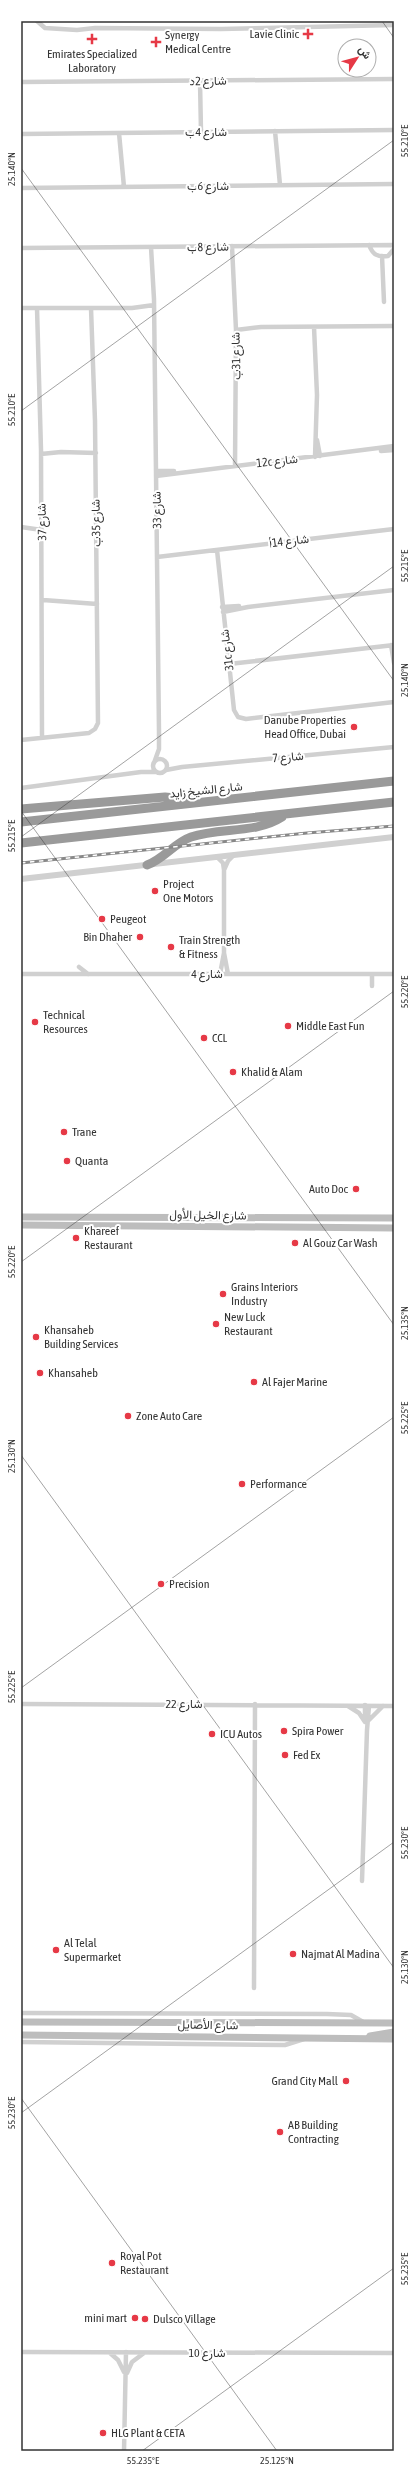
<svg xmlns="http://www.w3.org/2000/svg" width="415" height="2472" viewBox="0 0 415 2472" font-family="'Asap Condensed',Vazirmatn,sans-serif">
  <rect width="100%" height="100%" fill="#fff"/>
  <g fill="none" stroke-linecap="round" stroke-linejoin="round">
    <!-- minor -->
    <path stroke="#d0d0d0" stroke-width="4.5" d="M37,21L45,28L77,30L95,28L221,29L394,25
      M200,81L201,132
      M21,82L394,79
      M275,131L280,185
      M119,133L124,187
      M21,134L394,130
      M21,188L394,184
      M369,245C373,255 377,257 388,256L394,249
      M232,246L236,330L235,466
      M151,247L154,299L159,732V749L154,763
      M21,248L394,245
      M382,256L384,302
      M21,308H132L154,305
      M37,308L41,450L42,738
      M314,327L317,395L315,457
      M236,330L261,327L394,326
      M317,440L320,456
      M381,451L394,450
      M41,454L61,452L96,453
      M156,471H174
      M156,476L394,446
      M21,527L42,530
      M217,550L234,710L238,717L246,719L394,702
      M157,557L394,529
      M43,600L97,604
      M222,607L239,606
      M223,612L248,607L394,590
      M391,645L394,663
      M229,664L394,645
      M21,740L89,733L95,729L98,723L95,421L91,308
      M153 766a7 7 0 1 1 14 0a7 7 0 1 1-14 0Z
      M166,770L182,767L394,747
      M21,788L141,772H156
      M217,857L223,863L224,870V953L220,974
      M224,870L228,861L234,855
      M224,953L228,974
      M79,967L88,974
      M21,974H394
      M372,986V974
      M21,1704L394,1706
      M365,1705V1721
      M348,1706L359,1713L365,1722
      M369,1720L383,1706
      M362,1881L367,1730L369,1706
      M254,1988L255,1704
      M21,2013L327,2014L351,2015L365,2023
      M21,2042L285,2045L304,2039
      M21,2352L394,2353
      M110,2353L118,2360L124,2372
      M127,2373L132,2362L144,2353
      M124,2451L126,2352"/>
    <!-- tertiary -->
    <path stroke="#d0d0d0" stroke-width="6" d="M21,879L394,837"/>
    <!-- secondary -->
    <path stroke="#bdbdbd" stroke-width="7" d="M21,1217L394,1218
      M21,1225L394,1228
      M21,2022L394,2023
      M21,2035L394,2039
      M370,2036L394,2032"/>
    <!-- motorway -->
    <path stroke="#9a9a9a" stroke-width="9" d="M21,809L165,797L195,800
      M21,822L394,781
      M21,843L394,802
      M147,865C164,859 174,843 191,837C220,827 256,834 282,817"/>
    <defs>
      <path id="rail" d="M21,863L307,833L394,826"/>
    </defs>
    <!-- rail casing -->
    <use href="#rail" stroke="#888" stroke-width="3"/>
    <!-- rail -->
    <use href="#rail" stroke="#fff" stroke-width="1.5" stroke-dasharray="4.5" stroke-linecap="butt"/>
  </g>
  <!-- ticks -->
  <path fill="none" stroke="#333" stroke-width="1" stroke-opacity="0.45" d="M382,21L394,38M21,168L394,681M21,411L394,140M21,811L394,1325M21,837L394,566M21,1262L394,991M21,1455L394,1968M21,1688L394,1417M21,2098L277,2451M21,2113L394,1842M142,2451L394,2268"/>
  <!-- markers -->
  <g fill="#e63946" stroke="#fff" stroke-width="1.5">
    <path d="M306 28h4v4h4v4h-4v4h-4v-4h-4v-4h4z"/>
    <path d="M90 33h4v4h4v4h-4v4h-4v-4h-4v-4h4z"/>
    <path d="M154 36h4v4h4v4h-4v4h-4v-4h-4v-4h4z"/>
    <circle cx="354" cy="727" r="4"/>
    <circle cx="155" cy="891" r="4"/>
    <circle cx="102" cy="919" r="4"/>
    <circle cx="140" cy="937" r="4"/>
    <circle cx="171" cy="947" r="4"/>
    <circle cx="35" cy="1022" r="4"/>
    <circle cx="288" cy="1026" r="4"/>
    <circle cx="204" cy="1038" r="4"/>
    <circle cx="233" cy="1072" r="4"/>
    <circle cx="64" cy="1132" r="4"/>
    <circle cx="67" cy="1161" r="4"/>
    <circle cx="356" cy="1189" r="4"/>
    <circle cx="76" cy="1238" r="4"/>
    <circle cx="295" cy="1243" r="4"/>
    <circle cx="223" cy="1294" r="4"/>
    <circle cx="216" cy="1324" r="4"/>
    <circle cx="36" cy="1337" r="4"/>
    <circle cx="40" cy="1373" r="4"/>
    <circle cx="254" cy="1382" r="4"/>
    <circle cx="128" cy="1416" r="4"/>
    <circle cx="242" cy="1484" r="4"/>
    <circle cx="161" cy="1584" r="4"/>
    <circle cx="284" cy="1731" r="4"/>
    <circle cx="212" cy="1734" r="4"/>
    <circle cx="285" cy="1755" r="4"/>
    <circle cx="56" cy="1950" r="4"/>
    <circle cx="293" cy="1954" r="4"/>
    <circle cx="346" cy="2081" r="4"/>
    <circle cx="280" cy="2132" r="4"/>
    <circle cx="112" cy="2263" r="4"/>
    <circle cx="135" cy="2318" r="4"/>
    <circle cx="145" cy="2319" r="4"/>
    <circle cx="103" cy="2433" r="4"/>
  </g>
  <g text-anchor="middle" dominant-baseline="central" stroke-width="4" stroke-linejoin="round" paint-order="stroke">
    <!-- poi labels -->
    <g font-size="12" fill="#333" stroke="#fff" text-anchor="start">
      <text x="299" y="34" text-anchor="end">Lavie Clinic</text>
      <text x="165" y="35">Synergy<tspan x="165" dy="14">Medical Centre</tspan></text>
      <text x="92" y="54" text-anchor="middle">Emirates Specialized<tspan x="92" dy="14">Laboratory</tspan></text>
      <text x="346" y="720" text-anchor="end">Danube Properties<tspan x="346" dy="14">Head Office, Dubai</tspan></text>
      <text x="163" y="884">Project<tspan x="163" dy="14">One Motors</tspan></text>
      <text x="110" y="919">Peugeot</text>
      <text x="132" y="937" text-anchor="end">Bin Dhaher</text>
      <text x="179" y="940">Train Strength<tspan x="179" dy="14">&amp; Fitness</tspan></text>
      <text x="43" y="1015">Technical<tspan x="43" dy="14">Resources</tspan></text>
      <text x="296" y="1026">Middle East Fun</text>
      <text x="212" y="1038">CCL</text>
      <text x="241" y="1072">Khalid &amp; Alam</text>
      <text x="72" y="1132">Trane</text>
      <text x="75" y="1161">Quanta</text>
      <text x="348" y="1189" text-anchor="end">Auto Doc</text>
      <text x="84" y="1231">Khareef<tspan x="84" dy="14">Restaurant</tspan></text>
      <text x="303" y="1243">Al Gouz Car Wash</text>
      <text x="231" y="1287">Grains Interiors<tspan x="231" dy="14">Industry</tspan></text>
      <text x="224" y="1317">New Luck<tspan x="224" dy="14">Restaurant</tspan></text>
      <text x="44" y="1330">Khansaheb<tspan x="44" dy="14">Building Services</tspan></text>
      <text x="48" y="1373">Khansaheb</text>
      <text x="262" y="1382">Al Fajer Marine</text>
      <text x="136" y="1416">Zone Auto Care</text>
      <text x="250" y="1484">Performance</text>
      <text x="169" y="1584">Precision</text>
      <text x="292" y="1731">Spira Power</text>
      <text x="220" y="1734">ICU Autos</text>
      <text x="293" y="1755">Fed Ex</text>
      <text x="64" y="1943">Al Telal<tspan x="64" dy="14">Supermarket</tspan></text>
      <text x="301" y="1954">Najmat Al Madina</text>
      <text x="338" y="2081" text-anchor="end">Grand City Mall</text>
      <text x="288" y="2125">AB Building<tspan x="288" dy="14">Contracting</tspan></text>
      <text x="120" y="2256">Royal Pot<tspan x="120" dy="14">Restaurant</tspan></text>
      <text x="127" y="2318" text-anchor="end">mini mart</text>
      <text x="153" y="2319">Dulsco Village</text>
      <text x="111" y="2433">HLG Plant &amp; CETA</text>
    </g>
    <!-- street labels -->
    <g font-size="12" fill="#333" stroke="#fff">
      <text transform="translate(208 81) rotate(-1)">شارع 2د</text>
      <text x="206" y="132">شارع 4ب</text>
      <text x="208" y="186">شارع 6ب</text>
      <text transform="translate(208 247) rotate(-1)">شارع 8ب</text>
      <text transform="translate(236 356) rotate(-91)">شارع 31ب</text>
      <text transform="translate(277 461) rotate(-6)">12c شارع</text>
      <text transform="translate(157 510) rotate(-91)">شارع 33</text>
      <text transform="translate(42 522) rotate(-91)">شارع 37</text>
      <text transform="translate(96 523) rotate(-91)">شارع 35ب</text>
      <text transform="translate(289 541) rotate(-7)">شارع 14أ</text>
      <text transform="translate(227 650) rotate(-97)">31c شارع</text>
      <text transform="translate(288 757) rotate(-5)">شارع 7</text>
      <text transform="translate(206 790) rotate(-6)">شارع الشيخ زايد</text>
      <text x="207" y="974">شارع 4</text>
      <text transform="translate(208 1215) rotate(1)">شارع الخيل الأول</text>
      <text x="184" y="1704">شارع 22</text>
      <text transform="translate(208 2025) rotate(1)">شارع الأصايل</text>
      <text x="207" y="2353">شارع 10</text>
    </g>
  </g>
  <!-- border -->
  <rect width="415" height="2472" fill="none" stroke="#ffffff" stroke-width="44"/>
  <!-- north arrow -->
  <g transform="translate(357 58) rotate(54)"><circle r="19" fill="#ffffff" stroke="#adadad"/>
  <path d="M0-3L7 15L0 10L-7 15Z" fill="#e63946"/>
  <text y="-6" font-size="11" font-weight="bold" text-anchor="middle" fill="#333333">ش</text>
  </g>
  <rect x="22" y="22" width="371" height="2428" fill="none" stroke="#333" stroke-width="1.5"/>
  <g font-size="10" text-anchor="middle" fill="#333">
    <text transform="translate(404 141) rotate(-90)" y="4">55.210°E</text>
    <text transform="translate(11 169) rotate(-90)" y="4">25.140°N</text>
    <text transform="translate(11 410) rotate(-90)" y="4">55.210°E</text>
    <text transform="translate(404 566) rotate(-90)" y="4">55.215°E</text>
    <text transform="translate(404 680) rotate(-90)" y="4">25.140°N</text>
    <text transform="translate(11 836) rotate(-90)" y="4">55.215°E</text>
    <text transform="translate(404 992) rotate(-90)" y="4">55.220°E</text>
    <text transform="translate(11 1262) rotate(-90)" y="4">55.220°E</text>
    <text transform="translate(404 1323) rotate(-90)" y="4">25.135°N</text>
    <text transform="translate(404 1418) rotate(-90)" y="4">55.225°E</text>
    <text transform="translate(11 1456) rotate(-90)" y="4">25.130°N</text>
    <text transform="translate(11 1687) rotate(-90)" y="4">55.225°E</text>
    <text transform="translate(404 1843) rotate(-90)" y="4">55.230°E</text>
    <text transform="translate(404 1967) rotate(-90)" y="4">25.130°N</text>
    <text transform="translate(11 2113) rotate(-90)" y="4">55.230°E</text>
    <text transform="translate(404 2269) rotate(-90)" y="4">55.235°E</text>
    <text x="143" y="2464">55.235°E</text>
    <text x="277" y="2464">25.125°N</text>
  </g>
</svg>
